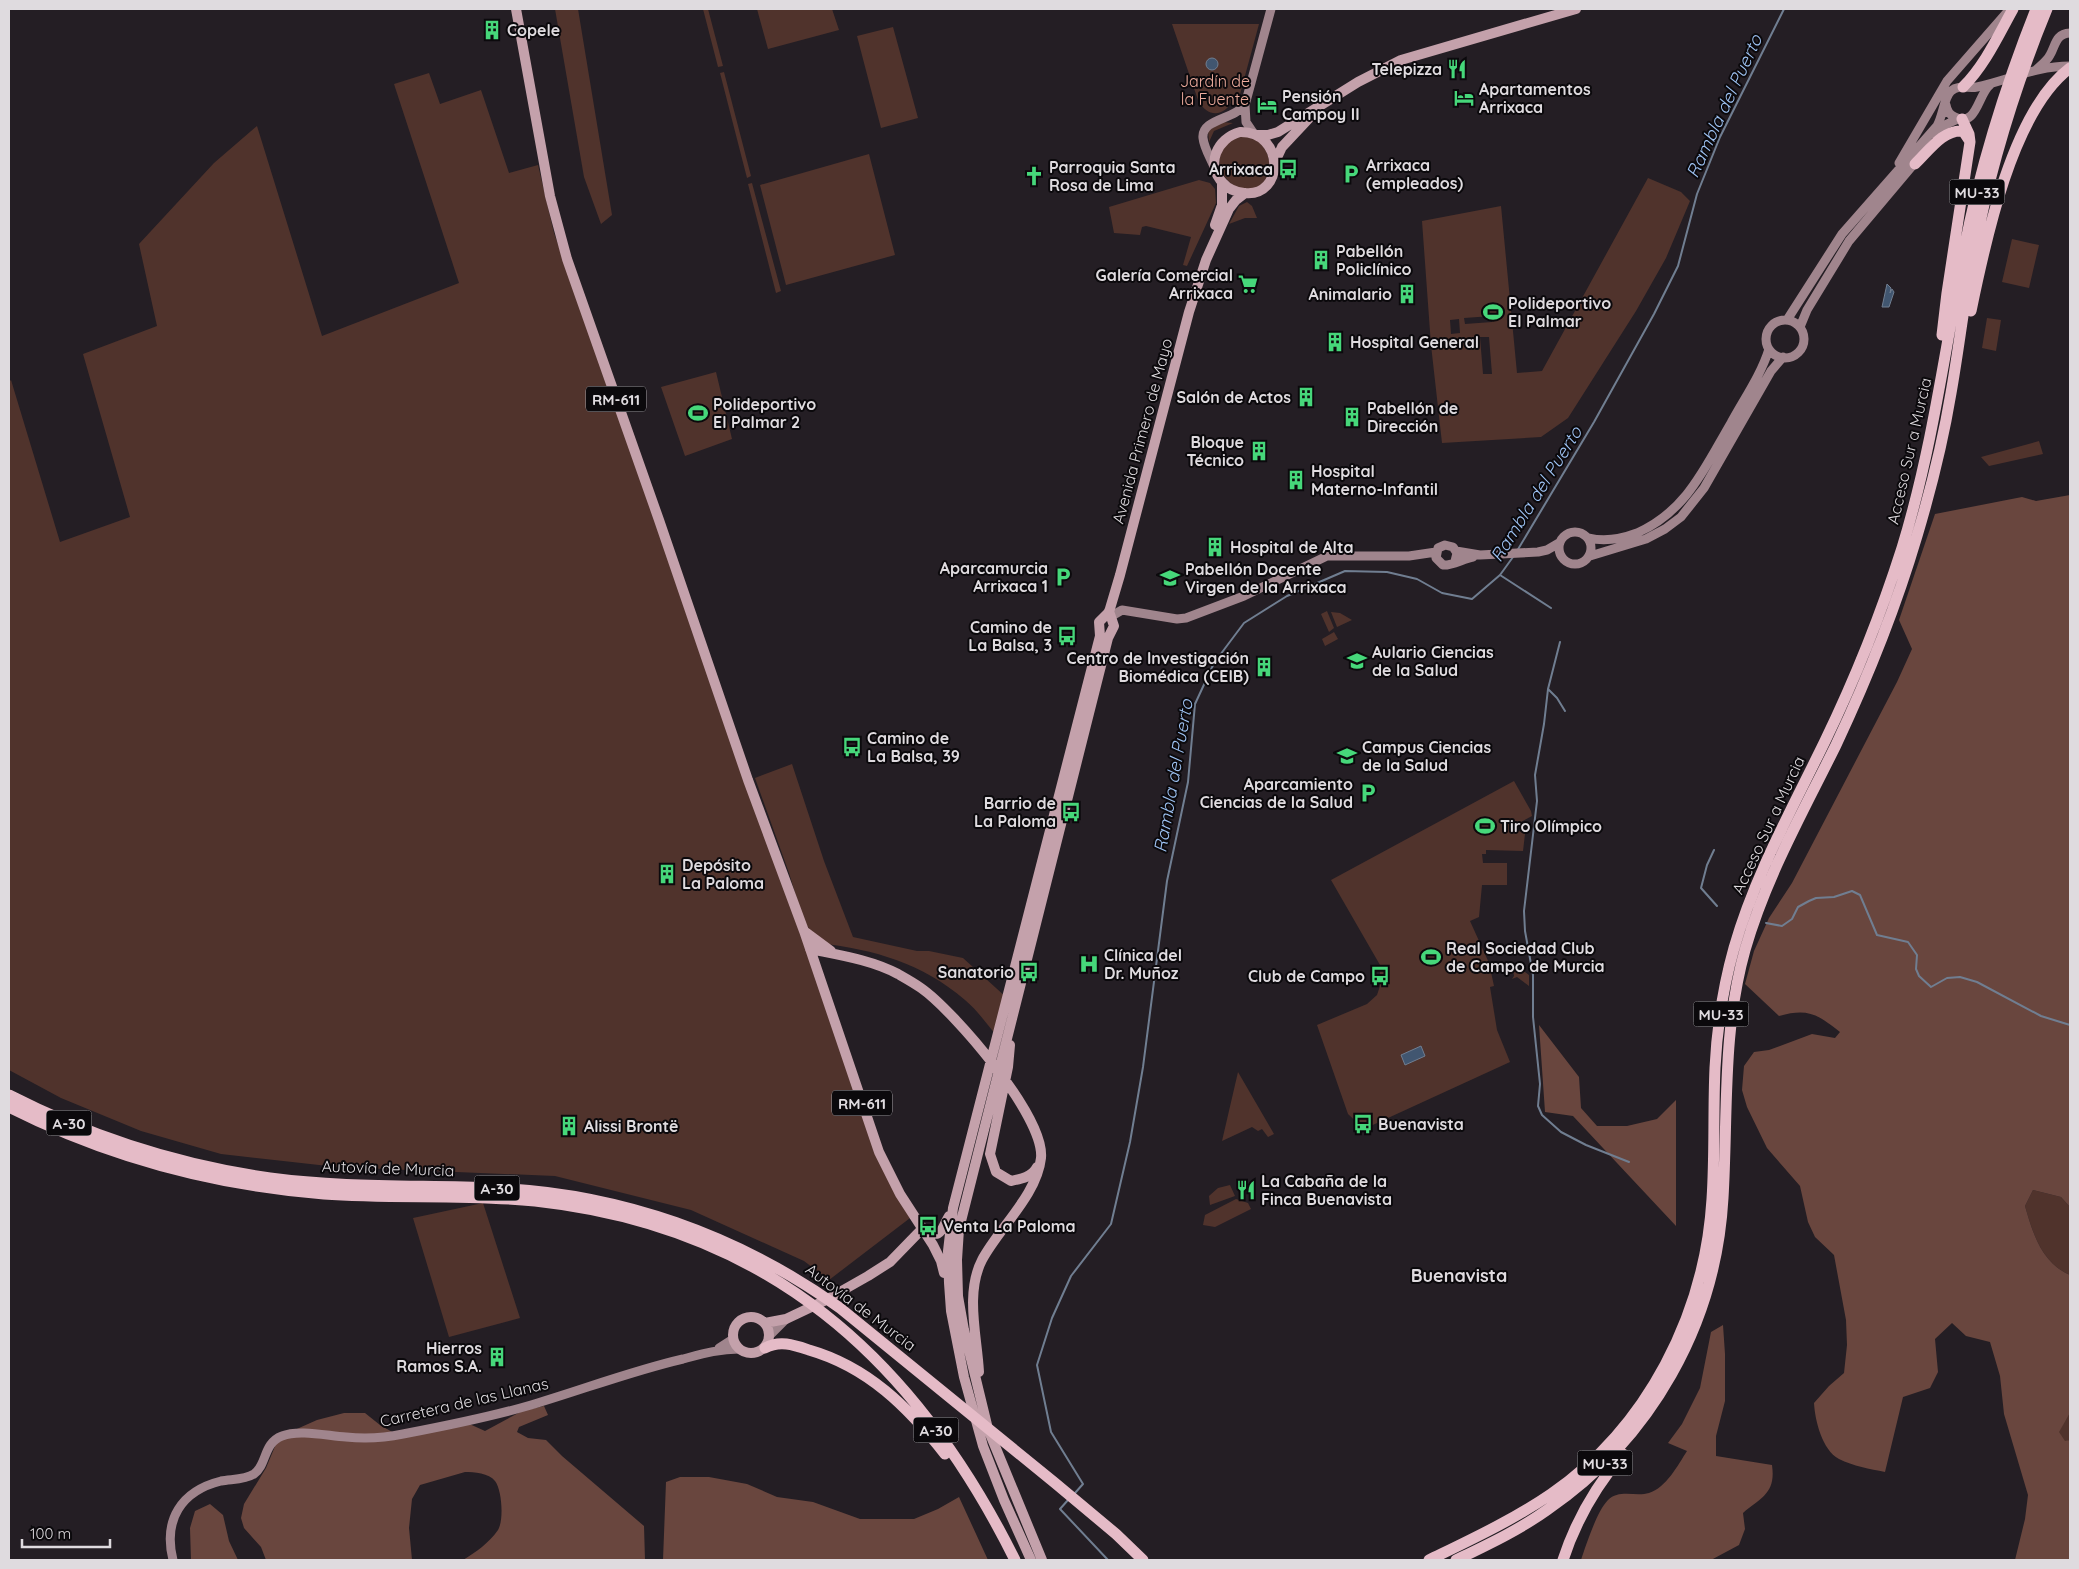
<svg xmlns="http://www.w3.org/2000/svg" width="2079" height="1569" viewBox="0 0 2079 1569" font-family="Quicksand,sans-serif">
  <rect width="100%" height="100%" fill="#241e24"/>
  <!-- green -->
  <path fill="#50332c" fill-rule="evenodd" d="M555,9H578L612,215L601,224L584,177Z
    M703,9H708L723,66L718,67Z
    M757,9H832L839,30L768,49Z
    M1172,24H1259L1239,98H1234C1225,117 1208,119 1198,100Z
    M893,27L918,118L881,128L857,36Z
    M724,72L751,176L747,178L720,73Z
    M429,73L440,104L481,90L509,173L538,165L554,233L879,1152L914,1215L829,1280L804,1261L691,1210L555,1176L337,1167L221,1154L141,1131L61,1098L9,1070V382L11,380L60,542L130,517L83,354L157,326L139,244L214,163L257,126L322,336L459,283L394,84Z
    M1222,122L1233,123L1214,131L1209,142L1208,131Z
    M1245,136C1249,138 1255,139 1259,142C1270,151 1274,172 1263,183C1234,211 1191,145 1245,136Z
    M869,154L895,255L786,285L760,185Z
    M1648,178L1681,192L1690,201L1666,258L1636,311L1568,418L1541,437L1442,443L1431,345L1422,221L1501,206L1517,373L1542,371ZM1492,316V322L1465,324L1464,318ZM1459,319L1460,333L1451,334L1450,320ZM1480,337H1489L1492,374H1483Z
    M1199,180L1210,183L1215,189L1216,203L1187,266L1183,265L1191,237L1146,226L1142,227L1140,235L1114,233L1109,207Z
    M752,183L781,291L776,293L748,184Z
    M1247,202L1252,206L1257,218H1245L1229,224L1239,206Z
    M2012,239L2039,245L2029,288L2002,282Z
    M1987,318L2001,320L1996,351L1982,348Z
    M716,372L732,439L685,456L661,387Z
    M2039,441L2043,454L1989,466L1981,457Z
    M1327,611L1334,628L1329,632L1321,614Z
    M1331,612L1340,613L1352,620L1337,627Z
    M1334,632L1338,639L1325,646L1322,639Z
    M792,764L824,861L853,937L917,951H929L963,958L1007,998L996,1035C986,1023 977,1010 965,1000C922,963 875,950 820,943L804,922L789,873L755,778Z
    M1514,781L1531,811L1532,816L1515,825L1517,830L1525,834L1523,851L1486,850V854H1482L1483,863H1507V885H1482L1479,917L1470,921L1489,963L1494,986L1490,987L1497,1030L1510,1062L1364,1129L1348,1114L1317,1025L1367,1004L1377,995L1380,986V965L1331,880Z
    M1513,969H1521L1529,975V986L1517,977L1512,979L1514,976Z
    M1238,1072L1274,1134L1268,1137L1262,1129L1258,1131L1252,1127L1222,1141Z
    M1230,1185L1235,1196L1210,1205L1209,1196L1218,1188Z
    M2033,1190L2061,1197L2070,1207V1275C2042,1263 2033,1234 2025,1206Z
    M1236,1199L1248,1203L1251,1209L1215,1227L1203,1225L1205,1215Z
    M483,1203L520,1318L449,1337L413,1218Z
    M2070,1413V1440L2065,1442L2058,1432Z"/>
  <!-- forest -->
  <path fill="#69463e" d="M2070,495V1207L2061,1197L2033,1190L2025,1206C2033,1234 2042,1263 2070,1275V1413L2059,1432L2065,1441L2070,1440V1560H2015L2025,1519L2028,1495L2004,1414L2000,1376L1990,1342L1966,1336L1952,1323L1935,1339L1938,1372L1930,1388L1903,1397L1885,1472C1870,1469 1853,1466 1839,1459C1822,1450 1815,1420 1814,1403L1829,1386L1844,1373L1847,1345L1846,1320L1834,1255L1815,1237L1808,1222L1800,1186L1767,1148L1747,1107L1742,1090L1744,1066L1754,1052L1769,1050L1812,1034L1835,1038L1840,1032C1817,1014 1808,1008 1779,1016L1745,984L1754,951L1769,918L1792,883L1897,682L1912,649L1899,620L1935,514L2022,497L2036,501Z
    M1539,1025L1579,1077L1581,1108L1597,1126H1627L1657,1119L1676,1100V1226L1573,1116L1545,1112Z
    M1723,1325L1725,1354V1401L1716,1436V1456L1772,1465C1776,1493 1762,1497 1743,1513L1745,1529L1739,1545L1711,1560H1581C1586,1545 1597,1511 1608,1500C1619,1489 1636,1497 1649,1493C1666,1488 1678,1465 1687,1451L1668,1443L1682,1424L1700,1388L1711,1332Z
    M544,1406L548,1415L519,1427L517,1432L528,1438L546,1440L562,1456L644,1526L645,1560H463C476,1552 489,1543 498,1530C504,1520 502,1490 495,1481C489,1473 474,1472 465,1472L420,1485L412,1499L409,1528L412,1560H266L261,1547L244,1528L241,1518L244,1504L266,1468L276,1444L290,1432L317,1420L344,1413H365L380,1425L401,1437L465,1422L485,1431L522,1411Z
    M680,1477H709L747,1484L777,1497L813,1502L860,1519H914L938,1509L959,1497L988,1560H663L666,1482Z
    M210,1504L223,1515L229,1541L238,1560H191L190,1528L195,1511Z"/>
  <!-- water -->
  <path fill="#415670" stroke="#707e91" d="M1206 64a6 6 0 1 1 12 0a6 6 0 1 1-12 0Z
    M1887,284L1891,288L1890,293L1892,289L1894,292L1889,307H1882Z
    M1421,1046L1425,1056L1405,1065L1401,1055Z"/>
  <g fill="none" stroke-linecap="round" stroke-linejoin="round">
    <!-- stream -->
    <path stroke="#707e91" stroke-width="2" d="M1517,551L1594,422L1654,314L1678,266L1697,194L1720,137L1784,9
      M1500,575L1551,608
      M1560,642L1548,689L1544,724L1535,775L1537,801L1524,911L1525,931L1533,975V1017L1540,1084L1538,1106L1542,1115L1561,1132L1586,1145L1629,1162
      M1548,689L1557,698L1565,711
      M1714,850L1707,865L1701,888L1717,906
      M1766,923L1782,926L1792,919L1798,907L1809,901L1816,898L1834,897L1852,891L1860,895L1877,935L1908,942L1917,955L1916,969L1919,976L1931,987L1947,978L1960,977L1977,982L2041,1016L2070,1025
      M1075,1493L1083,1484L1051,1432L1037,1365L1052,1318L1071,1276L1111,1224L1130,1142L1143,1067L1167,881L1188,782L1195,704L1214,663L1244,623L1287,596L1345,571L1387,572L1417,579L1442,593L1472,599L1500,575L1513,557
      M1068,1500L1060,1509L1108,1560"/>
    <!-- secondary -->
    <path stroke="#a0858d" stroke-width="9" d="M2036,70C2041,65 2047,61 2050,55C2056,45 2055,34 2070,33
      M1946,105C1947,111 1949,115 1955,117C1977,128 1978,94 1990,85
      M1254,134L1246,122L1245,105L1271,9
      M1936,135L1947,124L1958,119
      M1899,163L1947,81L2009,10
      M1215,169C1211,159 1204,148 1203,138C1201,119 1233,120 1245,105
      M1787,320L1842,234L1937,126C1943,116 1944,97 1951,91C1959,84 1968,89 1977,87C2008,80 2037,66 2070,66
      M1766 339a19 19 0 1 1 38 0a19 19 0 1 1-38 0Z
      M1800,327L1807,310L1849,241L1918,159
      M1559 548a16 16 0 1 1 32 0a16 16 0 1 1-32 0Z
      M1589,538C1605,542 1621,539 1637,533C1687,511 1705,467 1731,423C1744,399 1761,375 1769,349
      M1456,551L1480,555L1538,552L1547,550L1559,543
      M1590,556L1646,539L1665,529L1681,517L1704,488L1771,371L1783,357
      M1455,561L1457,553L1453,547L1445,545L1438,548L1436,558L1443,565C1451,566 1463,559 1473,557
      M1110,617L1122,610L1177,619L1186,618L1244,596L1327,556H1409L1436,552
      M769,1336L786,1319
      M719,1348L733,1339
      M173,1560C163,1520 181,1491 221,1481C231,1479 245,1480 254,1474C267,1465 263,1443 282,1436C299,1429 328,1436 346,1437C365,1439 384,1438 403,1434C445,1426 490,1417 531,1405C582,1390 631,1371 683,1359C702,1354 719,1349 739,1349"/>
    <!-- primary -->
    <path stroke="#c4a1ab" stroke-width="10" d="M516,9L550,196L567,259L659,520L748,780L804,931L879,1152L900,1194L933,1245L941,1261L944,1273
      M1240,132C1285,131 1285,198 1244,193C1236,192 1228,189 1223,183C1205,165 1217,138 1240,132Z
      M1256,135H1268L1278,132L1358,82L1401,60L1576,9
      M1275,162L1282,147L1312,115
      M1215,225L1222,205V182
      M804,931L831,951
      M810,949C839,955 872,960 898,974C905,978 914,983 921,988C954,1011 1045,1117 1041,1158C1037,1195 999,1228 982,1260C965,1293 977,1336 979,1372
      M1010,1045L1008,1067L990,1154L996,1172L1011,1181C1021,1179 1032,1177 1037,1167
      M924,1229C942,1241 941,1229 949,1216
      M733 1335a18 18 0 1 1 36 0a18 18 0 1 1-36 0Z
      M765,1323L786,1319L824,1301L868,1276L890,1262L923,1228
      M1031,1560L1004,1500L983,1446L964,1377L951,1311L949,1283L948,1251L953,1208L1100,636L1099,622L1109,612L1120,575L1189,312L1206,260L1229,209L1236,200L1245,193
      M1042,1560L988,1429L964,1330L958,1296L957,1260L959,1229L1108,638L1114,626L1109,611"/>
    <!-- highway -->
    <path stroke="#e5bbc7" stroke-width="11" d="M1963,87C1985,65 1998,36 2013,9
      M1915,164C1928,152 1943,129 1963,131L1969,140
      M1971,311C1985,243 2012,111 2070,68
      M1942,335L1947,293L1970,142L1969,134L1962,119
      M9,1095C91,1137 178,1165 270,1178C344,1188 419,1185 494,1188C619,1193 738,1235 840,1308L1055,1483L1116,1534L1143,1560
      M9,1107C108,1157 213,1185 324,1194C394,1199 465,1194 535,1201C767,1226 914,1357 1015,1560
      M765,1348C780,1340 794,1345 809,1350C868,1367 908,1407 945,1454
      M1429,1560C1470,1540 1513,1520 1551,1494C1648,1427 1705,1314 1712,1199C1715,1155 1713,1112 1715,1068C1717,1028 1723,987 1734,948C1755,875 1792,809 1825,741C1855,679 1881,614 1902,548C1932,450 1945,350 1964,250C1980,167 2005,87 2036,9
      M1456,1560C1487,1545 1519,1530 1547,1510C1651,1439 1716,1324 1723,1198C1728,1114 1722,1032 1745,950C1766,877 1803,812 1836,745C1868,677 1896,607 1917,536C1931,489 1943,441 1951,393C1959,348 1964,302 1973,257C1989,172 2014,89 2047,9
      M1563,1560C1576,1520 1595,1487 1623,1454"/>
  </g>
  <!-- icons -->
  <defs>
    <symbol id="building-bare" viewBox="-9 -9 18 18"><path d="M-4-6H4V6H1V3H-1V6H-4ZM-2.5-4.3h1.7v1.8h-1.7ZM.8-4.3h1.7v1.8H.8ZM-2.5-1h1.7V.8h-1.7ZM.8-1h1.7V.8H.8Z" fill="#46d77a" stroke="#0b090c" stroke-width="2.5" paint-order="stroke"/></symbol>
    <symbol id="restaurant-bare" viewBox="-9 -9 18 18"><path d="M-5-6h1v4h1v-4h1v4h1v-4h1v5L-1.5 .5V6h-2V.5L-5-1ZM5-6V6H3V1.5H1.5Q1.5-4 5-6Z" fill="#46d77a" stroke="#0b090c" stroke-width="2.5" paint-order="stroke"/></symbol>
    <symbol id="hotel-bare" viewBox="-9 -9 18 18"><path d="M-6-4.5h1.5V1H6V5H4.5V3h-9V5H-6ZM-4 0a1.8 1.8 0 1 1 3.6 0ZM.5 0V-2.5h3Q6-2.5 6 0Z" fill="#46d77a" stroke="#0b090c" stroke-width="2.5" paint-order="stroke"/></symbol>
    <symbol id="bus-bare" viewBox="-9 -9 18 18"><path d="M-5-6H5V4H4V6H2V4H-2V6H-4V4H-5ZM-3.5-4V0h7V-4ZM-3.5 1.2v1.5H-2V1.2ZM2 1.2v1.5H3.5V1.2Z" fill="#46d77a" stroke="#0b090c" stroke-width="2.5" paint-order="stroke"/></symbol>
    <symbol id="parking-bare" viewBox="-9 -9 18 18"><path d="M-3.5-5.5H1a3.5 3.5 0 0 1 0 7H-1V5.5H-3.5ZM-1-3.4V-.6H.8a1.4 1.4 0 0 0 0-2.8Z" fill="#46d77a" stroke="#0b090c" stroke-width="2.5" paint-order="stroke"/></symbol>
    <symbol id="church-bare" viewBox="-9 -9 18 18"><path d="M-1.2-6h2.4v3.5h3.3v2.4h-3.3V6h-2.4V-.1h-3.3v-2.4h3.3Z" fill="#46d77a" stroke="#0b090c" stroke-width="2.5" paint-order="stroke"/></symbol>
    <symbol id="supermarket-bare" viewBox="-9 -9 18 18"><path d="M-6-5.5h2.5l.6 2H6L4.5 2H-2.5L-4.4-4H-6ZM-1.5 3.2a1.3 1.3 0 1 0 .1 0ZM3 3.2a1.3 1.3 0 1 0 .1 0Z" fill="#46d77a" stroke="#0b090c" stroke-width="2.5" paint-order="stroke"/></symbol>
    <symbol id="stadium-bare" viewBox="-9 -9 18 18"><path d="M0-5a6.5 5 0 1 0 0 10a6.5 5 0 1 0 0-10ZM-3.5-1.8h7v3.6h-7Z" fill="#46d77a" stroke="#0b090c" stroke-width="2.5" paint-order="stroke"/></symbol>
    <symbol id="university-bare" viewBox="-9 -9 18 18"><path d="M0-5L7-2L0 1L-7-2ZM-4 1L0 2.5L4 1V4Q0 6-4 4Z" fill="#46d77a" stroke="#0b090c" stroke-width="2.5" paint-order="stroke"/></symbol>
    <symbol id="hospital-bare" viewBox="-9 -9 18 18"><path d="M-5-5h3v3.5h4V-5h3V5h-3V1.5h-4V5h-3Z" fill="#46d77a" stroke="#0b090c" stroke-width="2.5" paint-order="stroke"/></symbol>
  </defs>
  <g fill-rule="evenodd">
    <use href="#building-bare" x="478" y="16" width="28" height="28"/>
    <use href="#restaurant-bare" x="1443" y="55" width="28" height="28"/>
    <use href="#hotel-bare" x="1450" y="84" width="28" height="28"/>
    <use href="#hotel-bare" x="1253" y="91" width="28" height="28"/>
    <use href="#bus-bare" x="1274" y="155" width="28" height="28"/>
    <use href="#parking-bare" x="1337" y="160" width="28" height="28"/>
    <use href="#church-bare" x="1020" y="162" width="28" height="28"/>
    <use href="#building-bare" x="1307" y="246" width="28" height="28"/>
    <use href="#supermarket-bare" x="1234" y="270" width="28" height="28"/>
    <use href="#building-bare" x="1393" y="280" width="28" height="28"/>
    <use href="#stadium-bare" x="1479" y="298" width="28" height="28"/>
    <use href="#building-bare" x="1321" y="328" width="28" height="28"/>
    <use href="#building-bare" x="1292" y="383" width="28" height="28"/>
    <use href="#stadium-bare" x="684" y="399" width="28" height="28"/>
    <use href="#building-bare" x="1338" y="403" width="28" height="28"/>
    <use href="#building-bare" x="1245" y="437" width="28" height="28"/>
    <use href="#building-bare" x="1282" y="466" width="28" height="28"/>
    <use href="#building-bare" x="1201" y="533" width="28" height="28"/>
    <use href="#parking-bare" x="1049" y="563" width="28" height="28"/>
    <use href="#university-bare" x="1156" y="564" width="28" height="28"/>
    <use href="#bus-bare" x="1053" y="622" width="28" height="28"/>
    <use href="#university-bare" x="1343" y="647" width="28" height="28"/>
    <use href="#building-bare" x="1250" y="653" width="28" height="28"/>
    <use href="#bus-bare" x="838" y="733" width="28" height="28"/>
    <use href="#university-bare" x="1333" y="742" width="28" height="28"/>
    <use href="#parking-bare" x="1354" y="779" width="28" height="28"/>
    <use href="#bus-bare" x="1057" y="798" width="28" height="28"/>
    <use href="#stadium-bare" x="1471" y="812" width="28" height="28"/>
    <use href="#building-bare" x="653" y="860" width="28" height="28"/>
    <use href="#stadium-bare" x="1417" y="943" width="28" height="28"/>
    <use href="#hospital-bare" x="1075" y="950" width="28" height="28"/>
    <use href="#bus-bare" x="1015" y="958" width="28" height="28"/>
    <use href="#bus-bare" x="1366" y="962" width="28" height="28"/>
    <use href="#bus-bare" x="1349" y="1110" width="28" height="28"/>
    <use href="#building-bare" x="555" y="1112" width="28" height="28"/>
    <use href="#restaurant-bare" x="1232" y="1176" width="28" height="28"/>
    <use href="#bus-bare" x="914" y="1212" width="28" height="28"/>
    <use href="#building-bare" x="483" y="1343" width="28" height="28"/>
  </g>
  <g text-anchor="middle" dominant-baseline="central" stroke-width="4" stroke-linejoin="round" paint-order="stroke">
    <!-- shield labels -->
    <g fill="#0b090c" stroke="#9f9ca0" stroke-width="1">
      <rect x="1949.5" y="179.5" width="55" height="25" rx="4"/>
      <rect x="586" y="386.5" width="60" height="25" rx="4"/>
      <rect x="1693.5" y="1001.5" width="55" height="25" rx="4"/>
      <rect x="832" y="1090.5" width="60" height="25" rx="4"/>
      <rect x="46.5" y="1110.5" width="45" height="25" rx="4"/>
      <rect x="474.5" y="1175.5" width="45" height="25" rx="4"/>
      <rect x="913.5" y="1417.5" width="45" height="25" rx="4"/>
      <rect x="1577.5" y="1450.5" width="55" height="25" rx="4"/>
    </g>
    <g font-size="15" font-weight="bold" fill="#dfdbdf">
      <text x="1977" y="192">MU-33</text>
      <text x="616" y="399">RM-611</text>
      <text x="1721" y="1014">MU-33</text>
      <text x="862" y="1103">RM-611</text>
      <text x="69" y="1123">A-30</text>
      <text x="497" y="1188">A-30</text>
      <text x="936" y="1430">A-30</text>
      <text x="1605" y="1463">MU-33</text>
    </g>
    <!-- poi labels -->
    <g font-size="16" font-weight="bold" fill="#dfdbdf" stroke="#0b090c" text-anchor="start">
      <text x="507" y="30">Copele</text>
      <text x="1442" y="69" text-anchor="end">Telepizza</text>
      <text x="1479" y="89">Apartamentos<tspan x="1479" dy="18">Arrixaca</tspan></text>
      <text x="1282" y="96">Pensión<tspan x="1282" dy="18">Campoy II</tspan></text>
      <text x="1366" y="165">Arrixaca<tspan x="1366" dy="18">(empleados)</tspan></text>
      <text x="1049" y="167">Parroquia Santa<tspan x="1049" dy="18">Rosa de Lima</tspan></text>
      <text x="1273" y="169" text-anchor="end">Arrixaca</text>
      <text x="1336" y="251">Pabellón<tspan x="1336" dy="18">Policlínico</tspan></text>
      <text x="1233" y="275" text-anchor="end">Galería Comercial<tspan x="1233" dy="18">Arrixaca</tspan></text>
      <text x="1392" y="294" text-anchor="end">Animalario</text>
      <text x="1508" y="303">Polideportivo<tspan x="1508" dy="18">El Palmar</tspan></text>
      <text x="1350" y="342">Hospital General</text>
      <text x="1291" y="397" text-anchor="end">Salón de Actos</text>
      <text x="713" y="404">Polideportivo<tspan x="713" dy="18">El Palmar 2</tspan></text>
      <text x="1367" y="408">Pabellón de<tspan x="1367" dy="18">Dirección</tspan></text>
      <text x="1244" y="442" text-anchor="end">Bloque<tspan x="1244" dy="18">Técnico</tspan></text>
      <text x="1311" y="471">Hospital<tspan x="1311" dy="18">Materno-Infantil</tspan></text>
      <text x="1230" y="547">Hospital de Alta</text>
      <text x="1048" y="568" text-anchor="end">Aparcamurcia<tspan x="1048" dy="18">Arrixaca 1</tspan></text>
      <text x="1185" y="569">Pabellón Docente<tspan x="1185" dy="18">Virgen de la Arrixaca</tspan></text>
      <text x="1052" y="627" text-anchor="end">Camino de<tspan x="1052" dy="18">La Balsa, 3</tspan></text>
      <text x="1372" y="652">Aulario Ciencias<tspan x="1372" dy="18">de la Salud</tspan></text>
      <text x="1249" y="658" text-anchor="end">Centro de Investigación<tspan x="1249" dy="18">Biomédica (CEIB)</tspan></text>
      <text x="867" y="738">Camino de<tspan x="867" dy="18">La Balsa, 39</tspan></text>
      <text x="1362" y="747">Campus Ciencias<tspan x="1362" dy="18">de la Salud</tspan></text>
      <text x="1353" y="784" text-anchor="end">Aparcamiento<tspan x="1353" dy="18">Ciencias de la Salud</tspan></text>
      <text x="1056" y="803" text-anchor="end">Barrio de<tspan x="1056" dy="18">La Paloma</tspan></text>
      <text x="1500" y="826">Tiro Olímpico</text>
      <text x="682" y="865">Depósito<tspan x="682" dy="18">La Paloma</tspan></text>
      <text x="1446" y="948">Real Sociedad Club<tspan x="1446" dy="18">de Campo de Murcia</tspan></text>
      <text x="1104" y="955">Clínica del<tspan x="1104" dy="18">Dr. Muñoz</tspan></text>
      <text x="1014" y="972" text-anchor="end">Sanatorio</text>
      <text x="1365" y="976" text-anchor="end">Club de Campo</text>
      <text x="1378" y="1124">Buenavista</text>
      <text x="584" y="1126">Alissi Brontë</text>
      <text x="1261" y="1181">La Cabaña de la<tspan x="1261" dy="18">Finca Buenavista</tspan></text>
      <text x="943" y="1226">Venta La Paloma</text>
      <text x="482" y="1348" text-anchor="end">Hierros<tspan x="482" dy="18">Ramos S.A.</tspan></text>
    </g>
    <!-- park labels -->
    <g font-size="16" fill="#efad9e" stroke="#0b090c">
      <text x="1215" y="81">Jardín de<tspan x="1215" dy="18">la Fuente</tspan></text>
    </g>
    <!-- street labels -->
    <g font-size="16" fill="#dfdbdf" stroke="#0b090c">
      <text transform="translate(1142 431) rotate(-75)">Avenida Primero de Mayo</text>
      <text transform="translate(1909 451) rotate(-77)">Acceso Sur a Murcia</text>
      <text transform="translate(1768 825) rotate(-65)">Acceso Sur a Murcia</text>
      <text transform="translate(388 1168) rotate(2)">Autovía de Murcia</text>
      <text transform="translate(861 1307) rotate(37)">Autovía de Murcia</text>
      <text transform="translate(464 1402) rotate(-13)">Carretera de las Llanas</text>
    </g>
    <!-- water labels -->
    <g font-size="18" font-style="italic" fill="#9fc4f5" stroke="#0b090c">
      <text transform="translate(1724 106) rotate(-65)">Rambla del Puerto</text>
      <text transform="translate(1536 494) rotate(-58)">Rambla del Puerto</text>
      <text transform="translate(1173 776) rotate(-80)">Rambla del Puerto</text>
    </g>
    <!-- neighbourhood labels -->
    <g font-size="18" font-weight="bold" fill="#dfdbdf" stroke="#0b090c">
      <text x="1459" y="1275">Buenavista</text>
    </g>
  </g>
  <!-- border -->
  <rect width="2079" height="1569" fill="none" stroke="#dfdbdf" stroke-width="20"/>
  <!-- scale -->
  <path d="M22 1539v8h88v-8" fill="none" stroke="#dfdbdf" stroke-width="2.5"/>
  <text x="30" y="1539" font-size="15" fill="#dfdbdf" stroke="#0b090c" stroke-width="4" paint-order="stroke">100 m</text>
</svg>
